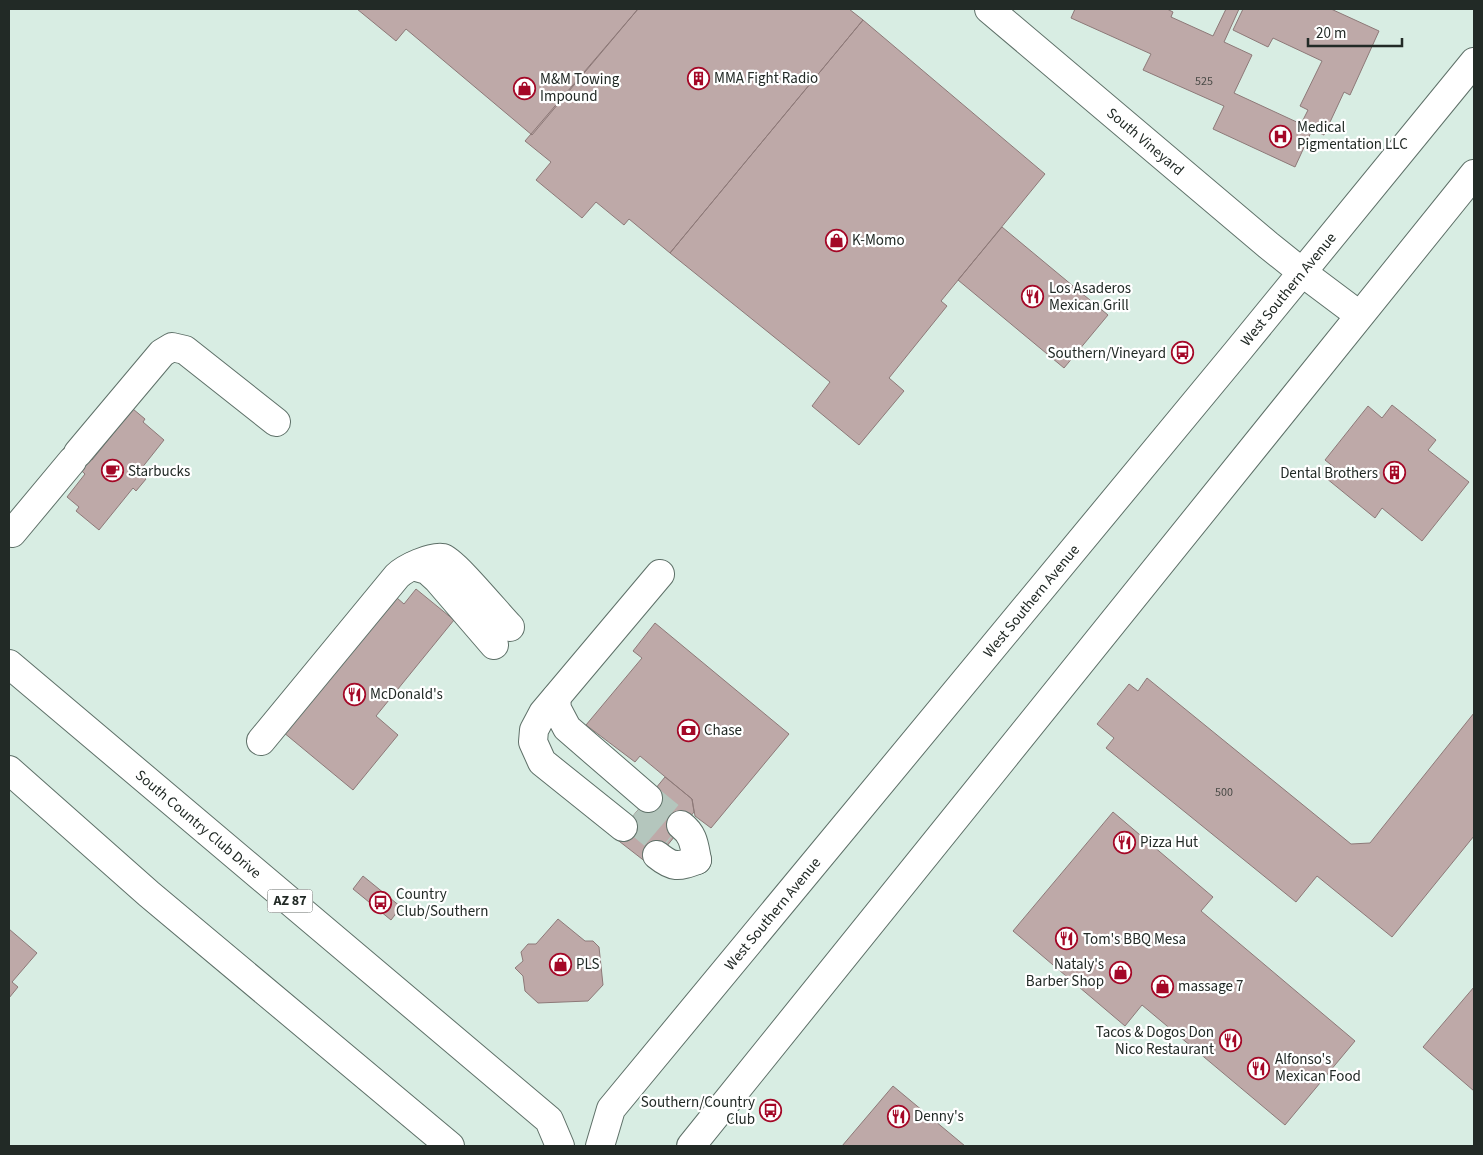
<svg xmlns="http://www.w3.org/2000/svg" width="1483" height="1155" viewBox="0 0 1483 1155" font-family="'Source Sans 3',sans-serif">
  <rect width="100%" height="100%" fill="#d8ede3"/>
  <!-- building -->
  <path fill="#bea9a8" stroke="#8d7978" d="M357,9H638L532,135L406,29L396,41Z
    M638,9H849L863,20L670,253L629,219L624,225L596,202L582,218L536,180L551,162L525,141Z
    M1075,9H1167L1173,12L1171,17L1213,36L1226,9H1239L1224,42L1252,55L1234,93L1301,124L1308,110L1300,106L1322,61L1273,38L1268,47L1233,30L1243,9H1331L1379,31L1350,95L1344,92L1324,135L1312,130L1295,167L1213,129L1224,106L1143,70L1151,54L1071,18Z
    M863,20L1045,174L941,301L947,306L889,378L904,391L859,445L812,406L830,382L670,253Z
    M1002,227L1108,315L1064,368L958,280Z
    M1392,405L1436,440L1428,450L1469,482L1422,541L1382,508L1375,518L1326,478L1335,468L1325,460L1368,406L1382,418Z
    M133,409L145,419L143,422L164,440L141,469L146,473L143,476L146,479L136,491L133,488L99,530L76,511L79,507L67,497L85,474L61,452L67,445L92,460Z
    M416,589L454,620L376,716L398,735L353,790L283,732L397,598L404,604Z
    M655,623L789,734L711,828L695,816L692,799L640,756L635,762L586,725L642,658L633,651Z
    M1147,678L1351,844L1370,843L1474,713V836L1392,937L1317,876L1296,902L1106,748L1114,738L1097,724L1129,684L1138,691Z
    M665,777L692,799L694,812L651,866L615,838Z
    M1113,812L1213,897L1201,911L1355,1041L1285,1125L1142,1005L1125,1026L1013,931Z
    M363,876L401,907L391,920L353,889Z
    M558,919L585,941H593L599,947L603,985L588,1001L538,1003L525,991L523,976L515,968L523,961L521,952L528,944H536Z
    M9,929L37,953L12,982L18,987L9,998Z
    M1474,987V1091L1423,1047Z
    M893,1086L965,1146H842Z"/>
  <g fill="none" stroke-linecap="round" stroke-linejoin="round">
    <!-- minor-tunnel -->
    <path stroke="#b4c6bd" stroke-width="28" stroke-dasharray="28 14" stroke-linecap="butt" d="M648,798L681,825
      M632,817L665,845"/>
    <defs>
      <g id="minor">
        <path id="s1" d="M989,9L1268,245L1303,273L1359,315"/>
        <path d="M78,453L162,353L172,347L185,350L276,422"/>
        <path d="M12,533L72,461"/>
        <path d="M413,566L427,570L438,580L494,645"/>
        <path d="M556,698L557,709L567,728L648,798"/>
        <path d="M261,741L397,576C405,568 431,556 443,558C453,560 499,616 510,627"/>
        <path d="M681,825C694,835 694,845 697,860"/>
        <path d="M623,827L542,762L533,742L534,730L543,713L660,574"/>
        <path d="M657,855C673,868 678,867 697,860"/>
      </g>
      <g id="major">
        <path id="s2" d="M9,664L549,1120L560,1146"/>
        <path d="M9,770L149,894L450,1146"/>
        <path id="s3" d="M600,1146L611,1109L1237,352L1474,62"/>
        <path d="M691,1146L1474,174"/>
      </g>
    </defs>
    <!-- minor casing -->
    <use href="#minor" stroke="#5e7068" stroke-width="30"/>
    <!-- major casing -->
    <use href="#major" stroke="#5e7068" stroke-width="30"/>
    <!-- minor -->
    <use href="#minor" stroke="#fff" stroke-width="28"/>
    <!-- major -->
    <use href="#major" stroke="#fff" stroke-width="28"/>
  </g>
  <!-- icons -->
  <defs>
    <symbol id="building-ring" viewBox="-11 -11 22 22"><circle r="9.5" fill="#fff" stroke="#a40827" stroke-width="1.5"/><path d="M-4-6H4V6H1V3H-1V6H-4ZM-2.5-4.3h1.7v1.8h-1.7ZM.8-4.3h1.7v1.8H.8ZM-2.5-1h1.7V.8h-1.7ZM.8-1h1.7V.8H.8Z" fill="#a40827"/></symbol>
    <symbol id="shop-ring" viewBox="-11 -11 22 22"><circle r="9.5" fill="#fff" stroke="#a40827" stroke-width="1.5"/><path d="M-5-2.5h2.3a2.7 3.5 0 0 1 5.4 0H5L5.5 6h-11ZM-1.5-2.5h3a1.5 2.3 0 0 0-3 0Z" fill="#a40827"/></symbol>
    <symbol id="hospital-ring" viewBox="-11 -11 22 22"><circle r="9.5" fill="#fff" stroke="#a40827" stroke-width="1.5"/><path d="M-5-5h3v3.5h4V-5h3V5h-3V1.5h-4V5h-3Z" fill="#a40827"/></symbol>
    <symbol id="restaurant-ring" viewBox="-11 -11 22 22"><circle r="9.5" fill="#fff" stroke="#a40827" stroke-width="1.5"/><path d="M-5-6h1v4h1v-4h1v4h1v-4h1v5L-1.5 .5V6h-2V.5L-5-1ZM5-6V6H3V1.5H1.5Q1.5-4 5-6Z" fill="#a40827"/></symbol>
    <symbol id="bus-ring" viewBox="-11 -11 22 22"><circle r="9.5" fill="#fff" stroke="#a40827" stroke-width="1.5"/><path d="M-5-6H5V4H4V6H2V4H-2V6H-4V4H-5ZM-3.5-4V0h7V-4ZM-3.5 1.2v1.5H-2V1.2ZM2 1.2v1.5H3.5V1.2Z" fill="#a40827"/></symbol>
    <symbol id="cafe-ring" viewBox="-11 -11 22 22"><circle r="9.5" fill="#fff" stroke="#a40827" stroke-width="1.5"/><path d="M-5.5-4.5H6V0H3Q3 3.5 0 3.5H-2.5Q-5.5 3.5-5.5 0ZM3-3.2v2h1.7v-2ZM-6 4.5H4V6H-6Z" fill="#a40827"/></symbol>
    <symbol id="bank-ring" viewBox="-11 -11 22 22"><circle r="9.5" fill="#fff" stroke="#a40827" stroke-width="1.5"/><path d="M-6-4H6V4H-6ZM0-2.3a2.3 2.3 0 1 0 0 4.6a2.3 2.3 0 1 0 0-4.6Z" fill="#a40827"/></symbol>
  </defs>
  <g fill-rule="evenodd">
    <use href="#building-ring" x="686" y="66" width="25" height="25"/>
    <use href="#shop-ring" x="512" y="76" width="25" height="25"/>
    <use href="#hospital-ring" x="1268" y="124" width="25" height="25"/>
    <use href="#shop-ring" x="824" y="228" width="25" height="25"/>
    <use href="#restaurant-ring" x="1020" y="284" width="25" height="25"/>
    <use href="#bus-ring" x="1170" y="340" width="25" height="25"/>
    <use href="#cafe-ring" x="100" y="458" width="25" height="25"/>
    <use href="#building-ring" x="1382" y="460" width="25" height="25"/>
    <use href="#restaurant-ring" x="342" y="682" width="25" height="25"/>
    <use href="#bank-ring" x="676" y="718" width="25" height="25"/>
    <use href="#restaurant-ring" x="1112" y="830" width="25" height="25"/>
    <use href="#bus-ring" x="368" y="890" width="25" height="25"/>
    <use href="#restaurant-ring" x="1054" y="926" width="25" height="25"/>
    <use href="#shop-ring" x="548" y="952" width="25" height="25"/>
    <use href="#shop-ring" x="1108" y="960" width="25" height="25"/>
    <use href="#shop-ring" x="1150" y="974" width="25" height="25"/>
    <use href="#restaurant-ring" x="1218" y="1028" width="25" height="25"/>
    <use href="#restaurant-ring" x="1246" y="1056" width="25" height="25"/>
    <use href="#bus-ring" x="758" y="1098" width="25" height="25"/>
    <use href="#restaurant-ring" x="886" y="1104" width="25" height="25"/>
  </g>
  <g text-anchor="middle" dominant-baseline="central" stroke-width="4.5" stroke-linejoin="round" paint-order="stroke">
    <!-- number labels -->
    <g font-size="12" fill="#494a46">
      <text x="1204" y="81">525</text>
      <text x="1224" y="792">500</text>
    </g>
    <!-- shield labels -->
    <rect fill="#fff" stroke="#646a67" stroke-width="1" x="267.5" y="889.5" width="45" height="23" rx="4"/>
    <g font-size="14" font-weight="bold" fill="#222a26">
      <text x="290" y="901">AZ 87</text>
    </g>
    <!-- poi labels -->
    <g font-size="15" fill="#222a26" stroke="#fff" text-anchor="start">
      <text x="714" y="78">MMA Fight Radio</text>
      <text x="540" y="79">M&amp;M Towing<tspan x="540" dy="17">Impound</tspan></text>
      <text x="1297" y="127">Medical<tspan x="1297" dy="17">Pigmentation LLC</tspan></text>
      <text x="852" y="240">K-Momo</text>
      <text x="1049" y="288">Los Asaderos<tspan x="1049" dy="17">Mexican Grill</tspan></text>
      <text x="1166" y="353" text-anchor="end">Southern/Vineyard</text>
      <text x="128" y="471">Starbucks</text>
      <text x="1378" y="473" text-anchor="end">Dental Brothers</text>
      <text x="370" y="694">McDonald's</text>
      <text x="704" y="730">Chase</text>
      <text x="1140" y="842">Pizza Hut</text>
      <text x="396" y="894">Country<tspan x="396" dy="17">Club/Southern</tspan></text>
      <text x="1083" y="939">Tom's BBQ Mesa</text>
      <text x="576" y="964">PLS</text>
      <text x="1104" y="964" text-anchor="end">Nataly's<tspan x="1104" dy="17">Barber Shop</tspan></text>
      <text x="1178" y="986">massage 7</text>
      <text x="1214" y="1032" text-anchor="end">Tacos &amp; Dogos Don<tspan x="1214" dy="17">Nico Restaurant</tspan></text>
      <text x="1275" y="1059">Alfonso's<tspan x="1275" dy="17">Mexican Food</tspan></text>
      <text x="755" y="1102" text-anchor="end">Southern/Country<tspan x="755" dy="17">Club</tspan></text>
      <text x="914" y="1116">Denny's</text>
    </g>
    <!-- street labels -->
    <g font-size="15" fill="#222a26" stroke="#fff">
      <text stroke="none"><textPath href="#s1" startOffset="205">South Vineyard</textPath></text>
      <text stroke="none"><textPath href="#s3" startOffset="1102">West Southern Avenue</textPath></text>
      <text stroke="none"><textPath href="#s3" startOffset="698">West Southern Avenue</textPath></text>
      <text stroke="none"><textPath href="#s2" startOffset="248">South Country Club Drive</textPath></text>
      <text stroke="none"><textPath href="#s3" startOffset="292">West Southern Avenue</textPath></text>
    </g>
  </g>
  <!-- border -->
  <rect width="1483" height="1155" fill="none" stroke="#222a26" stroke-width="20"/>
  <!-- scale -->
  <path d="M1308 38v8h94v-8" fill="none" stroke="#222a26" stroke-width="2.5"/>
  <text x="1316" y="38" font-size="15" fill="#222a26" stroke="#ffffff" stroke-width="4" paint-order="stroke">20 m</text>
</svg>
